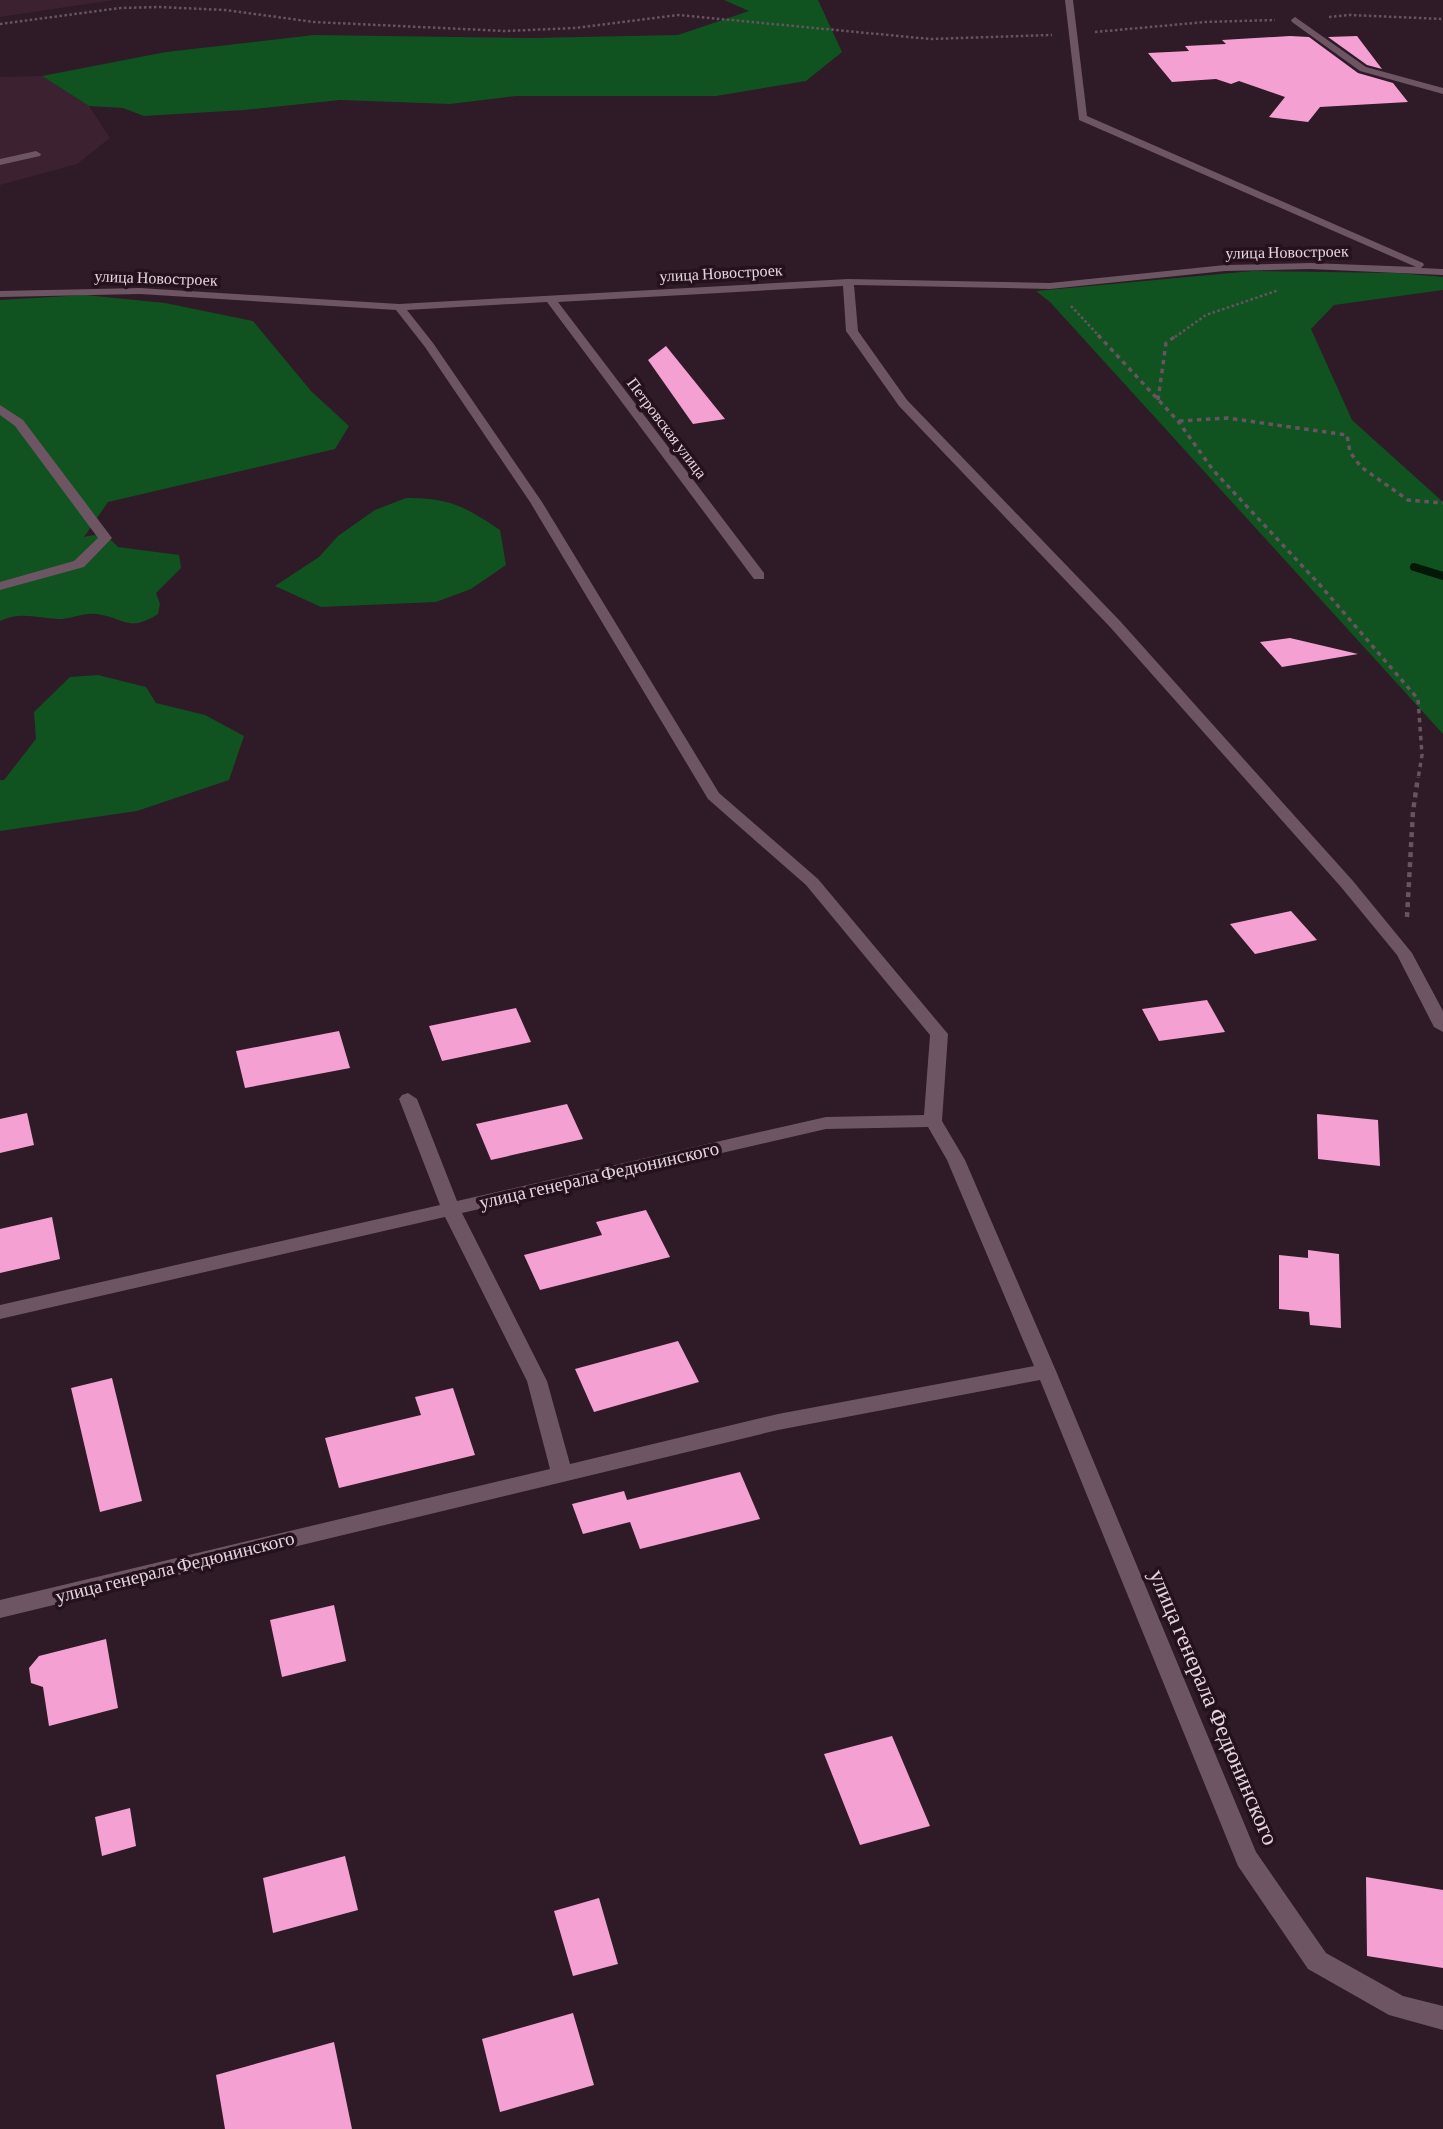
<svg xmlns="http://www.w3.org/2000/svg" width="1443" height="2129" viewBox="0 0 1443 2129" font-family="'Crimson Pro',serif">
  <rect width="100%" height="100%" fill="#2f1a27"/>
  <!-- built -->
  <path fill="#3c2131" d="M0,0H114L0,17Z
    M42,76L89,106L110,138L77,164L0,185V77Z"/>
  <!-- green -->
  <path fill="#115221" d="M724,0H818L842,52L806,81L716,96H516L450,104L340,100L244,110L144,116L123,108L89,106L42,76L166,52L314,35L533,38L678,35L749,11Z
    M1253,271L1397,273L1443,277V290L1334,305L1311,329L1352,420L1443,502V734L1050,302L1036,291Z
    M85,295L165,303L253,321L311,391L349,426L335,449L108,502L84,537C98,533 109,536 118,547L179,555L181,568L156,593L160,604L158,614C128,633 125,618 97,614C84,612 71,619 59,619C38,618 19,611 0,621V300Z
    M406,498C450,498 464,506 500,530L506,565L471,589L436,602L321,607L275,586L319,557L338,536L375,510Z
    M98,675L146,687L156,703L205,715L244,736L229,780L137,811L0,831V780H4L36,739L34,712L70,677Z"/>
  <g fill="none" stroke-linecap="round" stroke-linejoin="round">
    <!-- stream -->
    <path stroke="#031806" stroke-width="8" d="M1414,567L1443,576"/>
  </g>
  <!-- building -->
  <path fill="#f5a0d3" d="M1290,36L1309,37L1358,73L1393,83L1408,102L1320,107L1308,122L1269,117L1285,97L1239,81L1231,84L1216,79L1172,82L1148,53L1189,51L1185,46L1226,44L1222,40Z
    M1357,36L1382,69L1367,65L1328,37Z
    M666,346L725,419L693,424L648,360Z
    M1290,638L1358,654L1282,667L1260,642Z
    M1291,911L1317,940L1255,954L1230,924Z
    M1207,1000L1225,1032L1159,1041L1142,1009Z
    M516,1008L531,1042L442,1061L429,1026Z
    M339,1031L350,1068L245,1088L236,1051Z
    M567,1104L583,1139L491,1160L476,1124Z
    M27,1113L34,1145L0,1153V1119Z
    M1317,1114L1378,1120L1380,1166L1318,1159Z
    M646,1210L670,1257L540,1290L524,1255L602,1235L596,1222Z
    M52,1217L60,1259L0,1273V1229Z
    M1308,1250L1339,1254L1341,1328L1310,1325L1309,1312L1279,1309V1255L1308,1258Z
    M678,1341L699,1382L594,1412L575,1369Z
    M112,1378L142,1501L100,1512L71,1388Z
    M453,1388L475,1455L339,1488L325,1438L421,1415L415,1397Z
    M740,1472L760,1519L640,1549L630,1522L583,1534L572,1504L624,1491L627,1500Z
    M334,1605L346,1661L282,1677L270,1620Z
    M106,1639L118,1708L49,1726L43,1687L31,1683L29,1668L39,1656Z
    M892,1736L930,1826L860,1845L824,1754Z
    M130,1808L136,1846L102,1856L95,1817Z
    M345,1856L358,1910L273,1933L263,1878Z
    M1366,1877L1443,1890V1968L1367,1956Z
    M599,1898L618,1964L573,1976L554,1911Z
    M573,2013L594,2085L500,2112L482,2039Z
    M334,2042L352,2129H225L216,2075Z"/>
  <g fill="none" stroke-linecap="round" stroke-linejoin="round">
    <!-- path-far2 -->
    <path stroke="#675460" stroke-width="2.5" stroke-dasharray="2.5 2.5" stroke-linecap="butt" d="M1329,17L1350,15L1443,19
      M0,24L120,8L159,7L225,10L314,22L505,31L575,28L678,15L930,39L1052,35
      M1095,32L1205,22L1275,20
      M1071,306L1100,337
      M1175,337L1206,315L1279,290"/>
    <!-- path-far1 -->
    <path stroke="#675460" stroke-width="3.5" stroke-dasharray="4.5 4.5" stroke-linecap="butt" d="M1098,335L1178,421L1213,470L1320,585L1418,699L1422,755L1418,779
      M1158,400L1166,343L1177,335
      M1179,421L1227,418L1347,435L1350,452L1361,467L1408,500L1443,503"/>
    <!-- path -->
    <path stroke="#675460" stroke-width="4.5" stroke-dasharray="5 5" stroke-linecap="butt" d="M1407,917L1413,811L1418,777"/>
    <!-- minor -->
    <path fill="#6d5563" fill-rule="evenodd" d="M1065,0H1073L1087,116L1423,263L1424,265L1421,268L1443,269V275L1310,269L1225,271L1050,289L854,285L858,331L907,400L1120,621L1353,881L1412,953L1443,1011V1032L1434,1027L1397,955L1341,887L1110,627L899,406L846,331L843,286L558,302L764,573V579H754L547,302L407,310L433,343L542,502L719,793L818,879L948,1034L942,1121L965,1160L1056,1371L1256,1852L1326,1953L1403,1996L1443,2006V2030L1389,2015L1308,1969L1238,1866L1040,1380L778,1430L0,1618V1600L550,1469L527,1381L445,1217L0,1319V1305L440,1205L399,1099L402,1095L408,1093L417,1099L457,1201L826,1117L924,1115L930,1035L806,885L708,799L530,502L425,347L396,310L140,294L0,297V291L140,288L399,304L848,279L1050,283L1225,265L1310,263L1416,267L1079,120ZM928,1127L947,1160L1034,1366L778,1414L570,1464L547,1381L462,1213L826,1129Z
      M1295,17L1366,67L1443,88V94L1360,71L1292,22L1291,20Z
      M36,151L41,154L40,156L0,165V159Z
      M0,405L23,420L112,538L84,567L0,590V582L74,561L98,538L15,426L0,415Z"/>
  </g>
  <g text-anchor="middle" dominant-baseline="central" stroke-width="7" stroke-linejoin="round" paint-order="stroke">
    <!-- far-street labels -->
    <g font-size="16" fill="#e4d5dd" stroke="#25111d">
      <text transform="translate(1287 252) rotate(-1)">улица Новостроек</text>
      <text transform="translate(721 273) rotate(-3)">улица Новостроек</text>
      <text transform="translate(156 278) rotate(2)">улица Новостроек</text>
      <text transform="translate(667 428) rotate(53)">Петровская улица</text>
    </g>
    <!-- street labels -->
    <g font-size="19" fill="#e4d5dd" stroke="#25111d">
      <text transform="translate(599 1175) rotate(-13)">улица генерала Федюнинского</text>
      <text transform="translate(175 1567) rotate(-14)">улица генерала Федюнинского</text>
    </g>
    <!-- near-street labels -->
    <g font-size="23" fill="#e4d5dd" stroke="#25111d">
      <text transform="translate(1214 1707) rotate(67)">улица генерала Федюнинского</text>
    </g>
  </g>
</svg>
